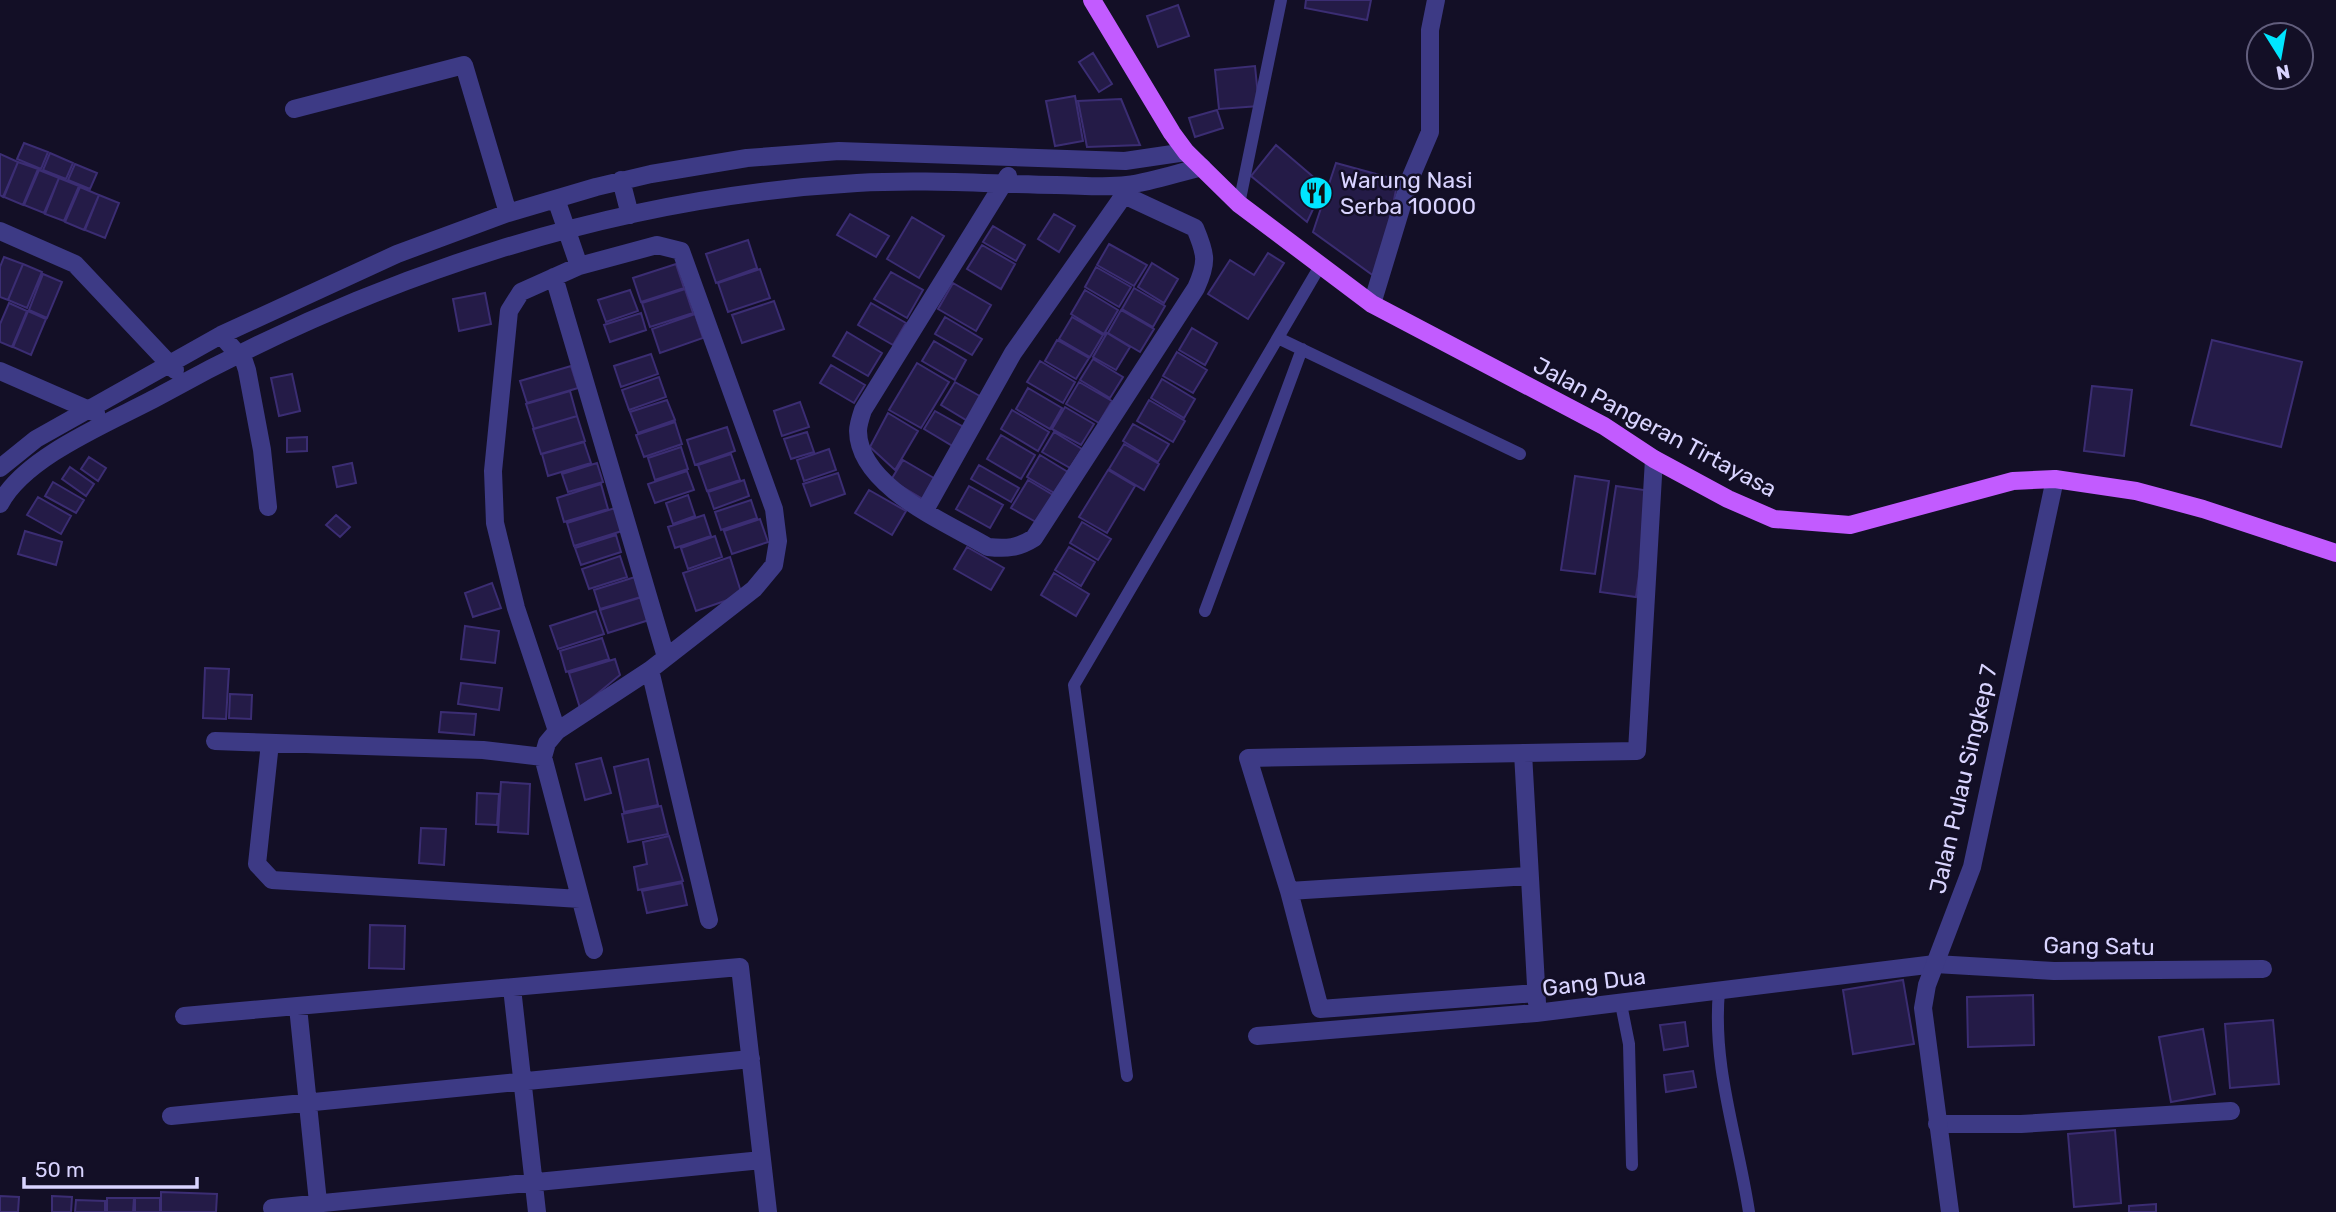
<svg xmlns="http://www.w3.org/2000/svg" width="2336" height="1212" viewBox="0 0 2336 1212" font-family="Rubik,sans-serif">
  <rect width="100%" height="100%" fill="#130f26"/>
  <!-- building -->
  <path fill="#241b47" stroke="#3b2d73" stroke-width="2" d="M1306,0H1371L1367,20L1305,8Z
    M1178,5L1189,36L1158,47L1147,16Z
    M1093,53L1112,84L1099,92L1079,62Z
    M1255,66L1259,106L1219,109L1215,70Z
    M1075,96L1083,141L1055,146L1046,101Z
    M1121,99L1140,145L1087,147L1078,101Z
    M1217,110L1223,128L1195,137L1189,118Z
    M24,143L48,152L41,169L17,159Z
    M1276,145L1324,186L1307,222L1251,176Z
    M50,153L73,163L66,179L43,170Z
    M0,154L18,162L3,197L0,195Z
    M18,162L38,169L23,205L4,197Z
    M1336,163L1398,180L1378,279L1313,232Z
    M75,164L97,173L90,189L68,180Z
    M39,170L59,178L44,213L24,205Z
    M59,178L79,186L64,221L45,214Z
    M80,187L99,195L84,230L65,222Z
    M99,195L119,203L105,238L85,230Z
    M850,214L889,236L876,257L837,235Z
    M1054,214L1075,226L1059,252L1038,239Z
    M912,217L944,236L919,278L887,259Z
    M993,226L1025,245L1016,261L983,242Z
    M748,240L757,268L716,283L706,254Z
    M1109,244L1147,265L1134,286L1097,265Z
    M982,245L1015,264L1001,289L967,269Z
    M1268,253L1284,263L1248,319L1208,294L1230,260L1254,275Z
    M4,257L23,264L8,300L0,297V267Z
    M1152,263L1178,279L1164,303L1138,287Z
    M23,264L42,272L27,308L8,300Z
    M676,264L684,288L641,302L633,278Z
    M1096,267L1131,287L1119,307L1085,287Z
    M760,269L770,298L728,312L718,283Z
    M891,272L923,290L907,318L874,299Z
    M43,274L62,282L47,318L29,310Z
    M953,283L991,305L976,331L938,309Z
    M1134,288L1165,306L1153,327L1122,309Z
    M685,289L693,313L650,327L642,303Z
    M630,290L638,311L606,322L598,300Z
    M1085,290L1118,310L1104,334L1071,314Z
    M485,293L491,324L459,331L453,299Z
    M774,301L784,329L742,343L732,315Z
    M9,303L27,311L12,347L0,342V324Z
    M871,303L906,323L893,345L858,325Z
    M1121,310L1154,329L1140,352L1108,333Z
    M28,311L46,319L31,355L13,347Z
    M641,313L646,330L610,342L604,325Z
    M695,314L703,338L660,353L652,329Z
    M945,317L982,339L972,355L935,334Z
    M1072,317L1103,335L1090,357L1059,339Z
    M1192,328L1217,343L1205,365L1179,350Z
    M847,332L882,353L868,376L833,356Z
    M1107,333L1130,347L1116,370L1093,357Z
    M1057,340L1089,358L1076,379L1045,361Z
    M2212,340L2302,362L2281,447L2191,425Z
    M934,341L966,360L955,380L922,361Z
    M1177,352L1207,370L1193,393L1163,376Z
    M651,354L658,374L621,387L614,366Z
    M1093,359L1123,377L1110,398L1080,380Z
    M1040,361L1075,382L1063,403L1027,382Z
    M917,363L949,382L921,428L889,410Z
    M831,365L865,385L854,403L820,383Z
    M571,366L578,388L527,403L520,381Z
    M292,374L300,411L279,416L271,378Z
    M659,377L666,397L629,410L622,390Z
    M1162,379L1195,399L1184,418L1151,398Z
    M955,382L985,399L971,423L941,405Z
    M1079,382L1112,401L1099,423L1066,404Z
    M2092,386L2132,390L2124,456L2084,451Z
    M1028,388L1062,408L1050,429L1016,409Z
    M570,391L577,416L534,429L526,404Z
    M667,400L675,420L638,433L630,412Z
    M1149,400L1185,421L1173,442L1137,421Z
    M800,402L809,427L782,436L774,411Z
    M1065,407L1094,424L1081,445L1052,429Z
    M1012,410L1049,432L1038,451L1001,429Z
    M935,411L967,429L956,448L924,429Z
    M888,413L918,431L895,470L870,447Z
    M577,416L585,441L541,454L533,429Z
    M675,422L682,444L644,457L636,435Z
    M1133,424L1169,444L1158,462L1123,441Z
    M727,427L735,451L695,465L687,440Z
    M807,432L814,452L791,459L784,439Z
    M1054,432L1082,449L1070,468L1042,452Z
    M1001,435L1035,455L1021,479L987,459Z
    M307,437V451L287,452V438Z
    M584,442L591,463L548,476L542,454Z
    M1124,444L1159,464L1144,490L1109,469Z
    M681,447L688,469L655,480L648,458Z
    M829,449L836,470L804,481L797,460Z
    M731,454L740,480L707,491L698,465Z
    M1040,455L1068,472L1056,494L1027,477Z
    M89,457L106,468L98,481L81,469Z
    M903,460L939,481L926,501L891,480Z
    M352,463L356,483L337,487L333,467Z
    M597,463L603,482L568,492L562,474Z
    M979,465L1019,488L1011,502L971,479Z
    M70,467L94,484L86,496L62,479Z
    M1108,470L1135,486L1107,533L1079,517Z
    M687,471L694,490L655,503L648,484Z
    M838,473L845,494L811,506L803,484Z
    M1575,476L1609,481L1595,574L1561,570Z
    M744,480L749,496L714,509L708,492Z
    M1028,480L1053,495L1036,522L1011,508Z
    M53,482L84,500L76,513L45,496Z
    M601,484L608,509L564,522L557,498Z
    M969,486L1003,505L990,528L956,509Z
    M1616,486L1651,491L1636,597L1600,592Z
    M869,490L906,511L892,535L855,513Z
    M688,495L695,516L673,524L666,503Z
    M38,497L71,516L61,534L27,515Z
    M751,500L757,518L721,530L715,512Z
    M615,508L622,531L574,546L567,523Z
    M336,515L350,527L340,537L326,525Z
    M704,515L711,536L675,548L668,527Z
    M760,519L768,542L732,554L724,531Z
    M1082,522L1111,539L1098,560L1070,543Z
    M25,531L62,542L56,565L18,554Z
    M616,535L621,552L581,565L575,548Z
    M715,536L722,557L688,569L681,548Z
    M967,547L1004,568L991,590L954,569Z
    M1069,547L1095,562L1081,586L1055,570Z
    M620,556L627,577L589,589L582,569Z
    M730,557L742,595L696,611L683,573Z
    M1054,573L1089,594L1076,616L1041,595Z
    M635,577L641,597L600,609L594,590Z
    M492,583L501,608L473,617L465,593Z
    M642,597L649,620L608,633L600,610Z
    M596,611L604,634L558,649L550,626Z
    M465,626L499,631L495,663L461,659Z
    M602,638L609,659L566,672L560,651Z
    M615,659L620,675L580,708L569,673Z
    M205,668L229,669L226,719L203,718Z
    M461,683L502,688L499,710L458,704Z
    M230,694L252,695L251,719L229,718Z
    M441,712L476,714L474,735L439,732Z
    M601,758L611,793L585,800L576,764Z
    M648,759L658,805L624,812L614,767Z
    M501,782L530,784L528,834L498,832Z
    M477,793L499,794L497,825L476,824Z
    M661,806L668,834L628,842L622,814Z
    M421,828L446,829L444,865L419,863Z
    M669,836L683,881L638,890L634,867L647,864L643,842Z
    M682,883L687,905L647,913L642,891Z
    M370,925L405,926L404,969L369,968Z
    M1903,980L1914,1044L1853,1054L1843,990Z
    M2033,995L2034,1045L1968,1047L1967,997Z
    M2273,1020L2279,1084L2230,1088L2225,1024Z
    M1685,1022L1688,1046L1664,1050L1660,1025Z
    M2203,1029L2215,1094L2171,1102L2159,1037Z
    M1693,1071L1696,1087L1666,1092L1664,1075Z
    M2115,1130L2121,1203L2074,1207L2068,1134Z
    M161,1192L217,1194L216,1212H161Z
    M0,1196L19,1197L18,1212H0Z
    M52,1196L72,1197L71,1212H52Z
    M107,1198H134L133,1212H107Z
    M135,1198H160V1212H135Z
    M76,1200L105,1201V1212H75Z
    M2156,1204V1212H2129V1206Z"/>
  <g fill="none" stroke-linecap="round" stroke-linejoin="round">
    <!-- service -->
    <path stroke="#3d3a85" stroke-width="12" d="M1239,204L1281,0
      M1278,338L1520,454
      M1205,611L1302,349
      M1719,991C1712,1068 1738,1138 1749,1212
      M1621,1004L1629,1044L1632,1165
      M1127,1076L1074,685L1320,266"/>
    <!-- minor -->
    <path stroke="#3d3a85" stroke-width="18" d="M294,109L464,65L508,213
      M1008,176L863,410C861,416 858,425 858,431C859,487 946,522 988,547C1007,549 1018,548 1034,538L1196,288C1208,262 1206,254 1195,228L1124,195
      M621,180L630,215
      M556,199L579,266
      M0,231L75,264L175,370
      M554,277L666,657
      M1372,304L1410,179L1430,132V30L1436,0
      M221,335L244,361L247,370L262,450L268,507
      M0,371L96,413
      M0,468L36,439L221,335L397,254L508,213L596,187L651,174L747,158L839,151L1125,161L1186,152
      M0,504C25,455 116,420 163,394C376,276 613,197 857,183C923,179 990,184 1056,185C1079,185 1104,188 1127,185C1152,182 1177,173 1202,167
      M925,510L1013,353L1124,195L1126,186
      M650,670L709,920
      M215,741L483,750L543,757L547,743L557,731L650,670L754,589L774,565L778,541L774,509L681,251L657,245L579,266L521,292L509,311L493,471L495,523L516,608L557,731
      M270,743L257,864L272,880L580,899
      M1523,753L1537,1003
      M543,757L594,950
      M1289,891L1528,876
      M512,988L537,1212
      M1537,993L1320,1009L1289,891L1248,758L1637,751L1654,459
      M298,1007L319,1212
      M184,1016L740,967L768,1212
      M1257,1036L1536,1013L1935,964L2054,971L2263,969
      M171,1116L751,1059
      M1937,1124H2021L2231,1111
      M272,1208L762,1160"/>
    <!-- tertiary -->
    <path stroke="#3d3a85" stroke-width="18" d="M1950,1212L1923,1008L1927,985L1972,867L2055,479"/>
    <!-- primary -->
    <path stroke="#c25bff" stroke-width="18" d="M1092,0L1172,133L1186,152L1239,204L1372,304L1604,426L1654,459L1728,499L1774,519L1850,525L2013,481L2055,479L2136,491L2203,509L2336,553"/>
  </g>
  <!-- icons -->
  <defs>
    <symbol id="restaurant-disc" viewBox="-11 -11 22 22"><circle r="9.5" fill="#00e5ff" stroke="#130f26"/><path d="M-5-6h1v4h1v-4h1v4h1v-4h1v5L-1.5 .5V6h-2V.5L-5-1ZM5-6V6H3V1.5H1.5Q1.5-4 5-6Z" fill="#111"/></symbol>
  </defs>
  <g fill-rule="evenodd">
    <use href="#restaurant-disc" x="1297" y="174" width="38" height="38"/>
  </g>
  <g text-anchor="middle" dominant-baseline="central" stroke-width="5" stroke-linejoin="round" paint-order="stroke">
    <!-- poi labels -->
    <g font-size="23" fill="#d9d4ff" stroke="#130f26" text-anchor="start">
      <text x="1340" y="180">Warung Nasi<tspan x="1340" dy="26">Serba 10000</tspan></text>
    </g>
    <!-- street labels -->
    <g font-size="23" fill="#d9d4ff" stroke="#130f26">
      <text transform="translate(1655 427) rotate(28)">Jalan Pangeran Tirtayasa</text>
      <text transform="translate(1963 779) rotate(-77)">Jalan Pulau Singkep 7</text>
      <text transform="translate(2099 946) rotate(1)">Gang Satu</text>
      <text transform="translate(1594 982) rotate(-7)">Gang Dua</text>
    </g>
  </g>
  <!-- north arrow -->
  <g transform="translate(2280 56) rotate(169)"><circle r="33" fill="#130f26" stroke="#625e7d" stroke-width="2"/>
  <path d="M0-5L12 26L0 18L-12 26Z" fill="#00e5ff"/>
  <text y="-10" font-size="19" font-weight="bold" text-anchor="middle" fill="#d9d4ff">N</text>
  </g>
  <!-- scale -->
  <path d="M24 1177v10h173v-10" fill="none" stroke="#d9d4ff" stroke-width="3.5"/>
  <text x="35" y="1177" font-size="21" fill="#d9d4ff" stroke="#130f26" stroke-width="5" paint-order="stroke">50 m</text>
</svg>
